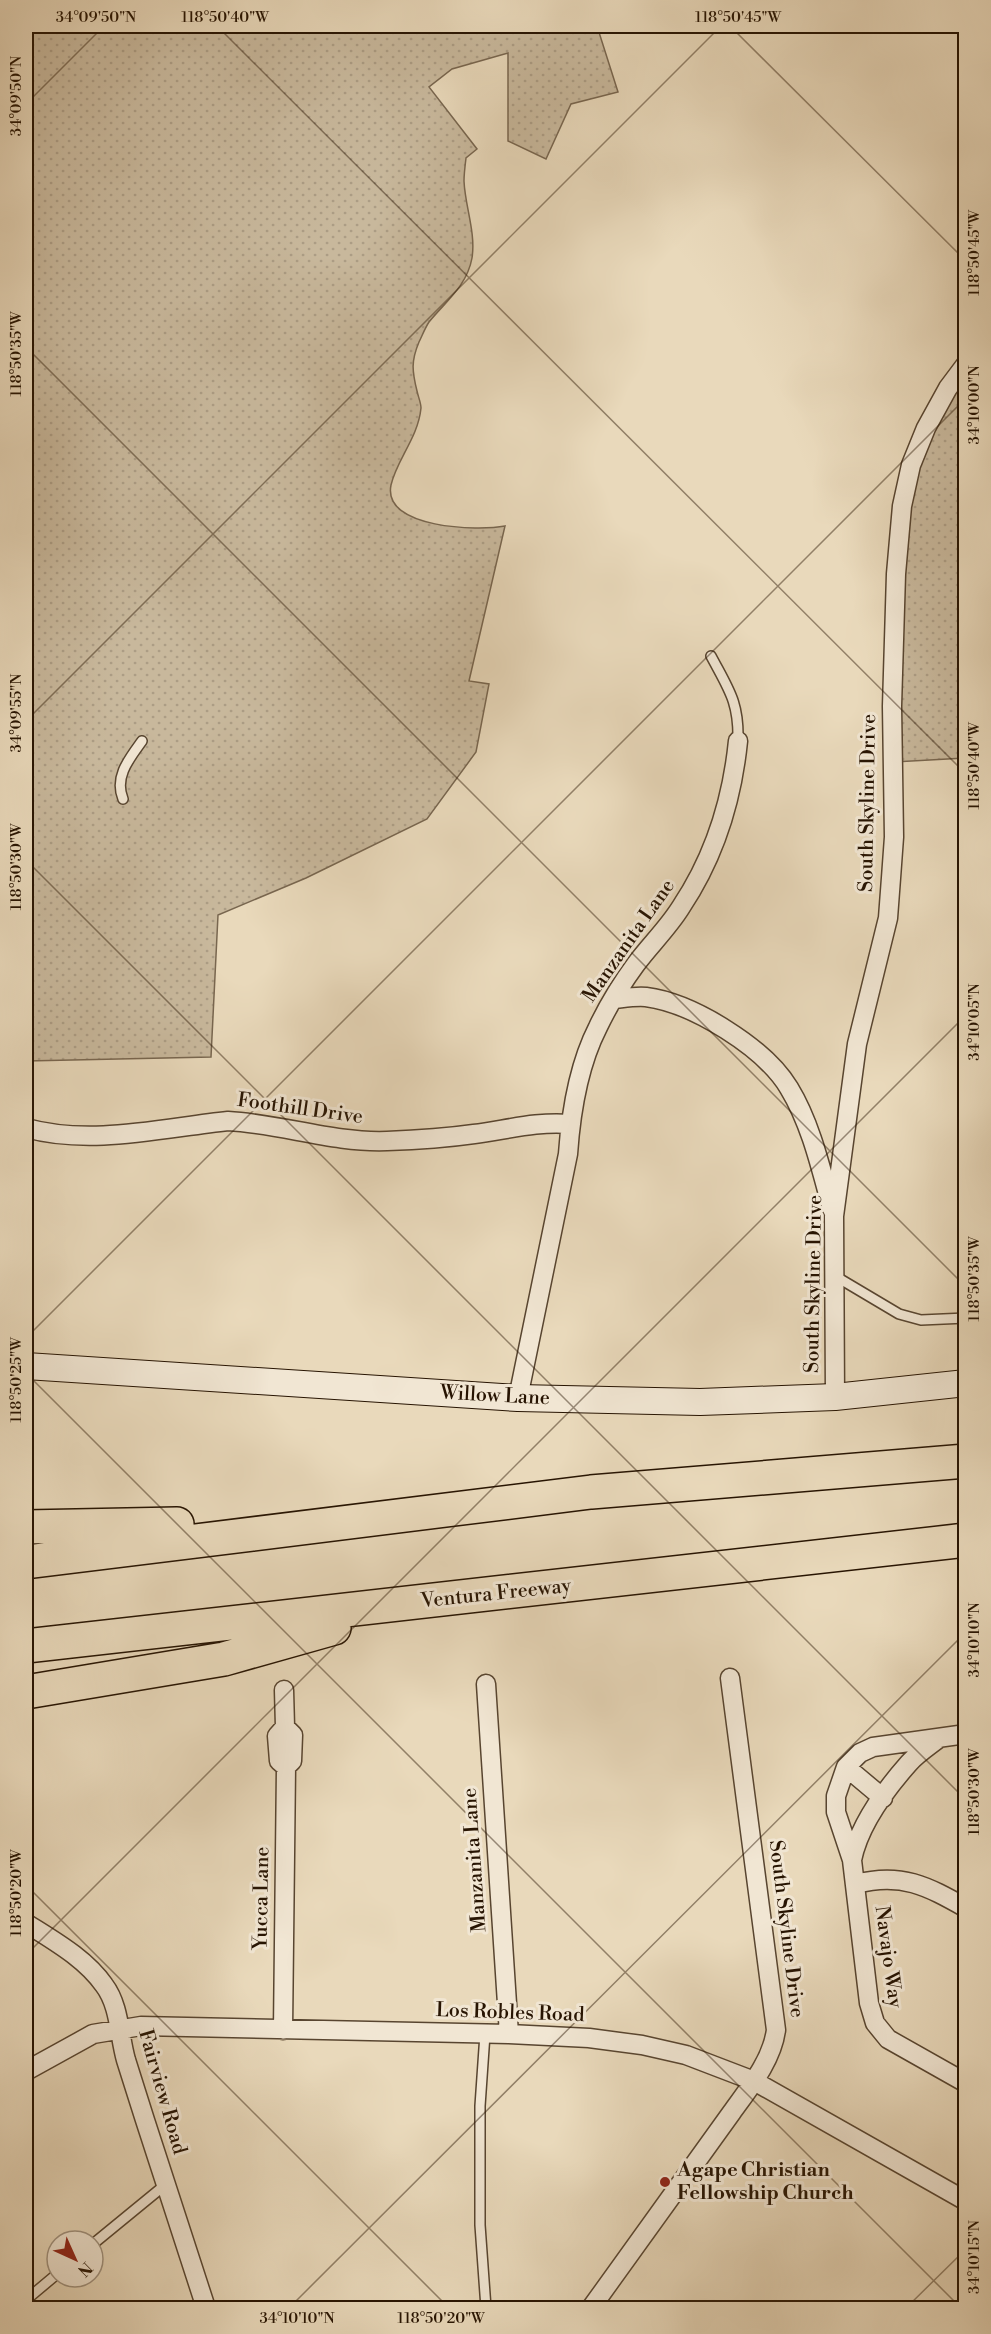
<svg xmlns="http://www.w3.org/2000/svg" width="991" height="2334" viewBox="0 0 991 2334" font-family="'Libre Bodoni',serif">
  <defs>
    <pattern id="grass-dots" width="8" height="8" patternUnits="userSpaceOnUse" patternTransform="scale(1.5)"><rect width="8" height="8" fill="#c8b89c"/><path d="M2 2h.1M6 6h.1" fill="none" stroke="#ac9d85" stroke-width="1.8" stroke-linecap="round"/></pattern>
  </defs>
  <rect width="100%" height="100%" fill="#e9d9bb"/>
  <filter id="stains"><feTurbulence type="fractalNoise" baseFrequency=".00333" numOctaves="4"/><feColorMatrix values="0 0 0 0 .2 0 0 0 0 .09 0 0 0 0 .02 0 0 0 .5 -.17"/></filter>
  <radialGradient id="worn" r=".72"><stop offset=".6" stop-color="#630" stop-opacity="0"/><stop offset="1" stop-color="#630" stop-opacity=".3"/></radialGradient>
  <!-- grass -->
  <path fill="url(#grass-dots)" stroke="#78664f" stroke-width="1.5" d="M26,26H597L618,92L571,104L546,159L508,141V53L452,69L429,87L477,149L466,158C465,166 464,174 464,181C465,206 476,233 472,258C467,286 445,302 429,322C425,328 422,336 419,342C411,361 412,371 417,391C418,396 421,403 421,408C418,438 397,459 391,485C382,529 479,531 505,526L469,681L489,684L476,752L427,819L306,878L218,915L211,1057L26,1061Z
    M965,364V758L894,762L911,465Z"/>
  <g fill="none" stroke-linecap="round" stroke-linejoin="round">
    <defs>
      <path id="lane" d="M711,656C729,690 739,702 738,741
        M123,799C114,777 129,759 142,741
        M835,1276L899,1314L921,1320L966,1318
        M485,2034L480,2106V2225L486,2308
        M93,2244L165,2185
        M26,2300L57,2274"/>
      <path id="street" d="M614,999C624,998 636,996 646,997C693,1003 765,1048 789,1088C811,1124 821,1169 832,1209
        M26,1128C91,1146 162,1128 228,1121C282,1124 333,1143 387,1141C416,1140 446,1138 474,1134C506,1130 537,1121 570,1124
        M835,1397L834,1216L857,1044L888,918L891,878L894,837L892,706L896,574L902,506L911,465L926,428L948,388L966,364
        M518,1398L568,1154C571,1111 578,1066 598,1027C608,1006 622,983 636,964C650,945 668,928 681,907C715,856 732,801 738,741
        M486,1684L509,2034
        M285,1727L277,1736L279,1761L286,1767
        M966,1734L873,1747L860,1753L846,1767L836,1796V1812L852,1860L869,2003L875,2023L888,2039L966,2083
        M846,1767L883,1798
        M852,1860C859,1825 886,1789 909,1763C917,1754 929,1746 938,1739
        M856,1884C901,1872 927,1886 966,1908
        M26,1923C54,1941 85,1958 104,1985C120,2006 119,2036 126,2060C152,2143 179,2226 206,2308
        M283,2030L286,1767L292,1761L293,1735L285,1727L284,1690
        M26,2071L93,2034L141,2026L509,2034L589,2038L642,2045L686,2055L754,2081L966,2201
        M591,2308L732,2112C750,2087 772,2060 776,2030L730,1678"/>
      <path id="secondary" d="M26,1366L518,1398L700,1402L835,1397L966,1383"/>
      <path id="highway" d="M26,1527L177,1524
        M26,1562L591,1492L966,1461
        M26,1646L966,1540
        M26,1692L224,1659L334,1628"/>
    </defs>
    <!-- lane casing -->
    <use href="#lane" stroke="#584530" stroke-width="12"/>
    <!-- street casing -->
    <use href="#street" stroke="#584530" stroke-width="21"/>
    <!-- secondary casing -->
    <use href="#secondary" stroke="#271402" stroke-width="28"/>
    <!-- highway casing -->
    <use href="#highway" stroke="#271402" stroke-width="36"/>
    <!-- lane -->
    <use href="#lane" stroke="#f1e6d3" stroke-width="9"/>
    <!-- street -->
    <use href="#street" stroke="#f1e6d3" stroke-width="18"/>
    <!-- secondary -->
    <use href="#secondary" stroke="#f1e6d3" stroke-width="26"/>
    <!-- highway -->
    <use href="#highway" stroke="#e9d9bb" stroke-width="33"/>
  </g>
  <!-- ticks -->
  <path fill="none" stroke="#271402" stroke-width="1.5" stroke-opacity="0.45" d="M217,26L966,774M730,26L966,261M26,104L104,26M26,347L966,1287M26,721L721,26M26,860L966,1800M26,1338L966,398M26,1373L961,2308M26,1885L449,2308M26,1955L966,1015M289,2308L966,1632M906,2308L966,2249"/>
  <!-- markers -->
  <circle fill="#8f2418" stroke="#f1e6d3" stroke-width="2" cx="665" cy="2182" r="6"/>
  <g text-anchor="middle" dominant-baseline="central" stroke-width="6" stroke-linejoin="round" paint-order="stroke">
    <!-- street labels -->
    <g font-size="20" fill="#271402" stroke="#f1e6d3">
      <text transform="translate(868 803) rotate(-89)">South Skyline Drive</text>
      <text transform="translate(629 941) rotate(-55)">Manzanita Lane</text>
      <text transform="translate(300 1109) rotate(8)">Foothill Drive</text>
      <text transform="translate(814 1284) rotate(-89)">South Skyline Drive</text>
      <text transform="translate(495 1396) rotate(3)">Willow Lane</text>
      <text transform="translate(496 1594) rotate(-6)">Ventura Freeway</text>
      <text transform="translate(475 1860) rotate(-94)">Manzanita Lane</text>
      <text transform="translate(262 1898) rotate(-89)">Yucca Lane</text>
      <text transform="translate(786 1929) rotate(83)">South Skyline Drive</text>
      <text transform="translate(888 1957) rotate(82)">Navajo Way</text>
      <text transform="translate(510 2013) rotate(2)">Los Robles Road</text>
      <text transform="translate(162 2092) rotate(74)">Fairview Road</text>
    </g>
    <!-- poi labels -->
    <g font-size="20" font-weight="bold" fill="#271402" stroke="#f1e6d3" text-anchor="start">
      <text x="677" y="2170">Agape Christian<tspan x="677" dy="23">Fellowship Church</tspan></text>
    </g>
  </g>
  <!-- margin -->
  <rect width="991" height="2334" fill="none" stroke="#e9d9bb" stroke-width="66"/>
  <!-- north arrow -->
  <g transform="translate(75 2259) rotate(135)"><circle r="28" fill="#f1e6d3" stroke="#a0927f" stroke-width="1.5"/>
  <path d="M0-4.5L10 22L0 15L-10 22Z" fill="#8f2418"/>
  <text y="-9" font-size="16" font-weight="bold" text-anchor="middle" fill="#271402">N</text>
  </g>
  <rect x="33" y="33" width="925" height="2268" fill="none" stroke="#271402" stroke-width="2"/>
  <g font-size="15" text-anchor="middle" fill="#271402">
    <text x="96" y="22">34°09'50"N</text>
    <text x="225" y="22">118°50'40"W</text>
    <text x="738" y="22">118°50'45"W</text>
    <text transform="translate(16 96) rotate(-90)" y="5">34°09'50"N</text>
    <text transform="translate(974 253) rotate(-90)" y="5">118°50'45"W</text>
    <text transform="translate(16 354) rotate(-90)" y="5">118°50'35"W</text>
    <text transform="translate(974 405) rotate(-90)" y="5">34°10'00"N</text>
    <text transform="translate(16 713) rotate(-90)" y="5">34°09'55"N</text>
    <text transform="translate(974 766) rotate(-90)" y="5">118°50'40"W</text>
    <text transform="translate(16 867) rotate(-90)" y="5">118°50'30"W</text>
    <text transform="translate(974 1022) rotate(-90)" y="5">34°10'05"N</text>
    <text transform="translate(974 1279) rotate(-90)" y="5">118°50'35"W</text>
    <text transform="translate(16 1380) rotate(-90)" y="5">118°50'25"W</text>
    <text transform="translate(974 1640) rotate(-90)" y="5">34°10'10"N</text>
    <text transform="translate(974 1792) rotate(-90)" y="5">118°50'30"W</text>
    <text transform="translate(16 1893) rotate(-90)" y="5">118°50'20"W</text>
    <text transform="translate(974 2257) rotate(-90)" y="5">34°10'15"N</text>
    <text x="297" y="2323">34°10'10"N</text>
    <text x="441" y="2323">118°50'20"W</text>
  </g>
  <rect width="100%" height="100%" filter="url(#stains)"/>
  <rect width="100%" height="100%" fill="url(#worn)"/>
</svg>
